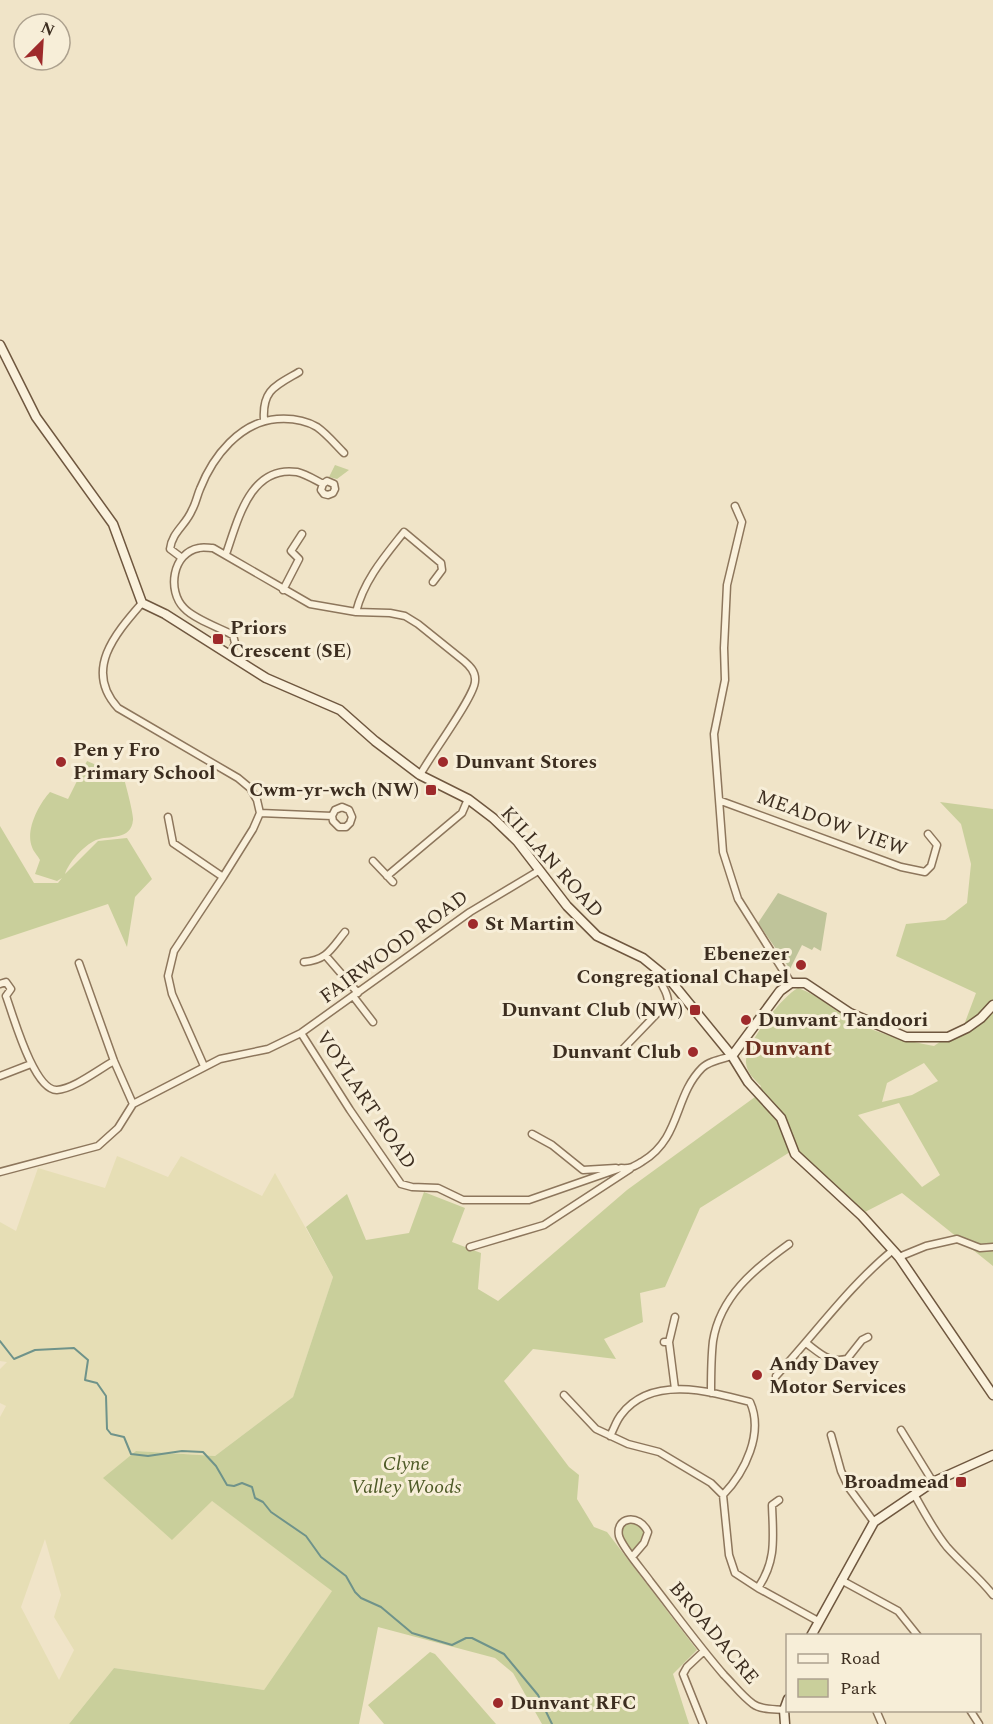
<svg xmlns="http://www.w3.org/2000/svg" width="993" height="1724" viewBox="0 0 993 1724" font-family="Spectral,serif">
  <rect width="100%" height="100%" fill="#f0e4c8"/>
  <!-- farmland -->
  <path fill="#e6deb5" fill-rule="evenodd" d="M117,1156L168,1177L181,1156L262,1196L275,1173L333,1277L293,1397L215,1456L136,1451L212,1501L333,1590L264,1690L114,1668L69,1724H0V1417L6,1406L0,1403V1369L7,1362L0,1361V1222L16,1231L38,1168L105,1188ZM45,1539L61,1595L54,1617L74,1650L59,1680L21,1607Z"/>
  <!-- green -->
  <path fill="#c9cf9b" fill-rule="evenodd" d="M335,465L349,470L337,479L329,477Z
    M87,761L115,773L124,779C126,785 134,816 133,820C131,841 109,835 96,840C83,846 69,862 65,874L98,841L127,838L152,879L135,897L127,947L108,904L0,940V826L34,883H58L62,878L57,881L35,874L40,860C38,856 33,851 32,847C25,830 39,804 50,792L68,799Z
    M940,802L993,809V1266L902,1193L865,1212L810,1161L790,1152L700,1208L665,1287L640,1293L643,1322L604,1339L616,1359L533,1349L504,1381L569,1467L579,1475L577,1499L594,1527L607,1532L697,1650L673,1674L689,1724H542L513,1673L495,1658L378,1627L359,1724H69L114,1668L264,1690L332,1591L212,1501L172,1540L103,1478L136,1451L215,1456L293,1397L333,1277L306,1227L347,1194L366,1240L409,1233L424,1192L465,1208L452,1242L481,1253L478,1289L498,1301L627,1190L755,1097L761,1086C754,1079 747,1073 746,1063C744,1045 782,996 798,988C819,995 834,1011 853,1021C879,1034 906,1041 934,1046L964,1025L976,993L896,956L906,924L945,920L967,903L971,864L961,824ZM924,1063L938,1081L912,1095L882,1102L887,1083ZM899,1103L940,1175L922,1187L858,1115Z
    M630,1519L648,1532L632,1557L619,1536L620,1529Z
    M430,1652L435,1654L496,1724H384L368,1705Z"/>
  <!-- cemetery -->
  <path fill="#bfc49a" d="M778,893L827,913L821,951L814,947L812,950L802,945L790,969L758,923Z"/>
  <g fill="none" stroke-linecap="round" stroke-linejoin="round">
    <!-- stream -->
    <path stroke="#6f938a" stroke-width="2" d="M0,1341L14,1359L35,1350L74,1348L88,1360L85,1380L97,1383L106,1396L107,1429L111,1434L124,1437L131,1454L148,1456L182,1451L203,1452L216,1466L227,1485L234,1486L242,1483L252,1487L255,1498L263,1502L271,1512L306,1536L321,1557L346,1576L355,1592L361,1598L381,1607L412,1633L452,1645L466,1638H472L504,1654L538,1695L552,1724"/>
    <defs>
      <path id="street" d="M264,420C262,390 275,386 299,372
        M735,506L742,522L727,585L724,648L725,680L714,734L723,852L738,899L791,983
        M226,554C238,520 250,465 297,472C306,474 315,480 323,484L321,490L324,494L328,495L333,493L335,489L334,484L327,481L323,484
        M182,558L170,549C172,532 186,525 192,510C196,503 197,496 200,489C213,456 240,422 277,419C291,418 305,420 317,427C327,434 335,444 344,453
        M283,590L299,559L291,551L302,534
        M142,603C116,633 83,670 118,708L238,778L250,788L257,800L260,813L253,829L223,877L174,951L168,976L172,994L204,1066
        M356,612C364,580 385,556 404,532L441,563L442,570L433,582
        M230,656L235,643L233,635C220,628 194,619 184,608C167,591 172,553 199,548C203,547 209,548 213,548L310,604L356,612L390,613L405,616L418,624L464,661C470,666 476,672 475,681C475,696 430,756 420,775
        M721,801L901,867L925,872L931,866L937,845L928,834
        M260,813L332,816L335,810L342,807L349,810L352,817L350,823L346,827H339L333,821L332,816
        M168,817L173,843L223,877
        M373,861L393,882
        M387,876L462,813L468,799
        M326,956L358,993
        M304,962C327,960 331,949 345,932
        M79,963L114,1061L133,1104
        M0,984L6,982L11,989L6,996
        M6,996C13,1015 34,1091 57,1090C74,1089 99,1069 114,1061
        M353,996L373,1022
        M301,1033L350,1110L401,1184L412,1187L438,1188L463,1200H529L621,1168C631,1169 635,1166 643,1161C681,1138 674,1096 702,1068C709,1061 722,1059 732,1056
        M621,1051L668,1002C668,989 658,985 658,970
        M0,1076L31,1064
        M532,1134L552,1145L583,1170L616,1168
        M0,1172L98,1146L118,1128L133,1104L220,1059L268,1049L301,1033L470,912L540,870
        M470,1247L544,1225L630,1169
        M899,1257L926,1246L957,1239L980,1248L993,1247
        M664,1342H669L675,1317
        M669,1342L675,1389
        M806,1343C821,1354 828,1363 847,1359L862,1340L868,1337
        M776,1376C815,1334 849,1286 893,1250
        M711,1393C711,1376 711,1358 713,1341C720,1297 754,1269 789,1244
        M564,1395L596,1429L628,1444L659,1452L711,1483L723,1495L729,1555L735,1573L758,1588L818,1621
        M901,1430L933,1482
        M831,1435L841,1471L849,1488L874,1522
        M610,1436C614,1429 616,1421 621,1415C651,1375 709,1391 750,1402C764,1433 745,1472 723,1495
        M914,1494C924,1512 934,1531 947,1547C962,1564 979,1577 993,1595
        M632,1557L644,1543L648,1532C639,1513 615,1517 619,1536C622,1547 643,1571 650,1581C675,1613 698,1645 724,1675C734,1685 742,1696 753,1704C761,1710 774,1709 784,1710
        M841,1580L898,1611L918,1636
        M758,1588C777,1560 773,1537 772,1505L779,1500
        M876,1710L882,1724
        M970,1710L979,1724
        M703,1724L683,1674L687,1667L704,1651"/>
      <path id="secondary" d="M0,345L36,417L113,524L142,603L165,614L266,678L340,710L375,741L420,775L468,799L493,818L517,841L567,906L597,936L643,958L670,980L732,1056L748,1082L781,1118L795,1154L862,1216L899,1257L993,1395
        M732,1056L780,991L791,983H805L850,1013L906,1037H948L967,1028L981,1018L993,1005
        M811,1636L874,1522L933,1482L993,1455
        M785,1724L784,1710L788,1699"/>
    </defs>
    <!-- street casing -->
    <use href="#street" stroke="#8d765c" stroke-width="9"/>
    <!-- secondary casing -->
    <use href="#secondary" stroke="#6f573f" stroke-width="11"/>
    <!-- street -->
    <use href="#street" stroke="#faf1dc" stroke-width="6"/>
    <!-- secondary -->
    <use href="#secondary" stroke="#faf1dc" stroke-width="8"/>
  </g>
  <!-- markers -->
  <g fill="#9e2a2b" stroke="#f7eed8" stroke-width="2">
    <rect x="212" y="633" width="12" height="12" rx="3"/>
    <circle cx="61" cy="762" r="6"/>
    <circle cx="443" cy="762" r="6"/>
    <rect x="425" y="784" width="12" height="12" rx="3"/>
    <circle cx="473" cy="924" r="6"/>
    <circle cx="801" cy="965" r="6"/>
    <rect x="689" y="1004" width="12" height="12" rx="3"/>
    <circle cx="746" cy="1020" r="6"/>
    <circle cx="693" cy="1052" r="6"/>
    <circle cx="757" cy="1375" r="6"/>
    <rect x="955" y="1476" width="12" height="12" rx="3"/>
    <circle cx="498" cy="1703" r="6"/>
  </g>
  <g text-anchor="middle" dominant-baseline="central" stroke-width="6" stroke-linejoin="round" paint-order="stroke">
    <!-- poi labels -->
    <g font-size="20" font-weight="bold" fill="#3d2e20" stroke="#f7eed8" text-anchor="start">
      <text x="230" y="628">Priors<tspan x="230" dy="23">Crescent (SE)</tspan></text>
      <text x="73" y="750">Pen y Fro<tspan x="73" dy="23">Primary School</tspan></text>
      <text x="455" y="762">Dunvant Stores</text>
      <text x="419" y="790" text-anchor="end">Cwm-yr-wch (NW)</text>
      <text x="485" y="924">St Martin</text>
      <text x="789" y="954" text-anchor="end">Ebenezer<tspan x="789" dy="23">Congregational Chapel</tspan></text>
      <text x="683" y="1010" text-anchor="end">Dunvant Club (NW)</text>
      <text x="758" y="1020">Dunvant Tandoori</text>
      <text x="681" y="1052" text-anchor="end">Dunvant Club</text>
      <text x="769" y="1364">Andy Davey<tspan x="769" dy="23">Motor Services</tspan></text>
      <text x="949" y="1482" text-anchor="end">Broadmead</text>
      <text x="510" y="1703">Dunvant RFC</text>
    </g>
    <!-- street labels -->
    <g font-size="20" fill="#3d2e20" stroke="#f7eed8">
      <text transform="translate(832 823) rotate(20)">MEADOW VIEW</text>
      <text transform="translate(552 862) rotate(48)">KILLAN ROAD</text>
      <text transform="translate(394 947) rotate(-36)">FAIRWOOD ROAD</text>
      <text transform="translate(366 1100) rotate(56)">VOYLART ROAD</text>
      <text transform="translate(714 1633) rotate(50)">BROADACRE</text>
    </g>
    <!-- park labels -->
    <g font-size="20" font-style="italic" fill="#4d5a26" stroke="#f7eed8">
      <text x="406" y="1464">Clyne<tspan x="406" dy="23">Valley Woods</tspan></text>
    </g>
    <!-- quarter labels -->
    <g font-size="22" font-weight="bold" fill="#6b2e1e" stroke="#f7eed8">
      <text x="788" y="1048">Dunvant</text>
    </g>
  </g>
  <!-- legend -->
  <rect x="786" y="1634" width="195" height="78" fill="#f7eed8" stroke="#ada18e" stroke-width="1.5"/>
  <rect x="798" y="1654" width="30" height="9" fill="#faf1dc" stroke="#ada18e" stroke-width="1.5"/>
  <text x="840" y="1664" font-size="18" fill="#3d2e20">Road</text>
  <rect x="798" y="1679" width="30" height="18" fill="#c9cf9b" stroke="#ada18e" stroke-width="1.5"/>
  <text x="840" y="1694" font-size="18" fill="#3d2e20">Park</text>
  <!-- north arrow -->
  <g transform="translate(42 42) rotate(24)"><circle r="28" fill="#f7eed8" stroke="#ada18e" stroke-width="1.5"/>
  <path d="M0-4.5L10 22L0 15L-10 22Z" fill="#9e2a2b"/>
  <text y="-9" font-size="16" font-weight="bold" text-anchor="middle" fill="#3d2e20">N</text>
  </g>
</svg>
